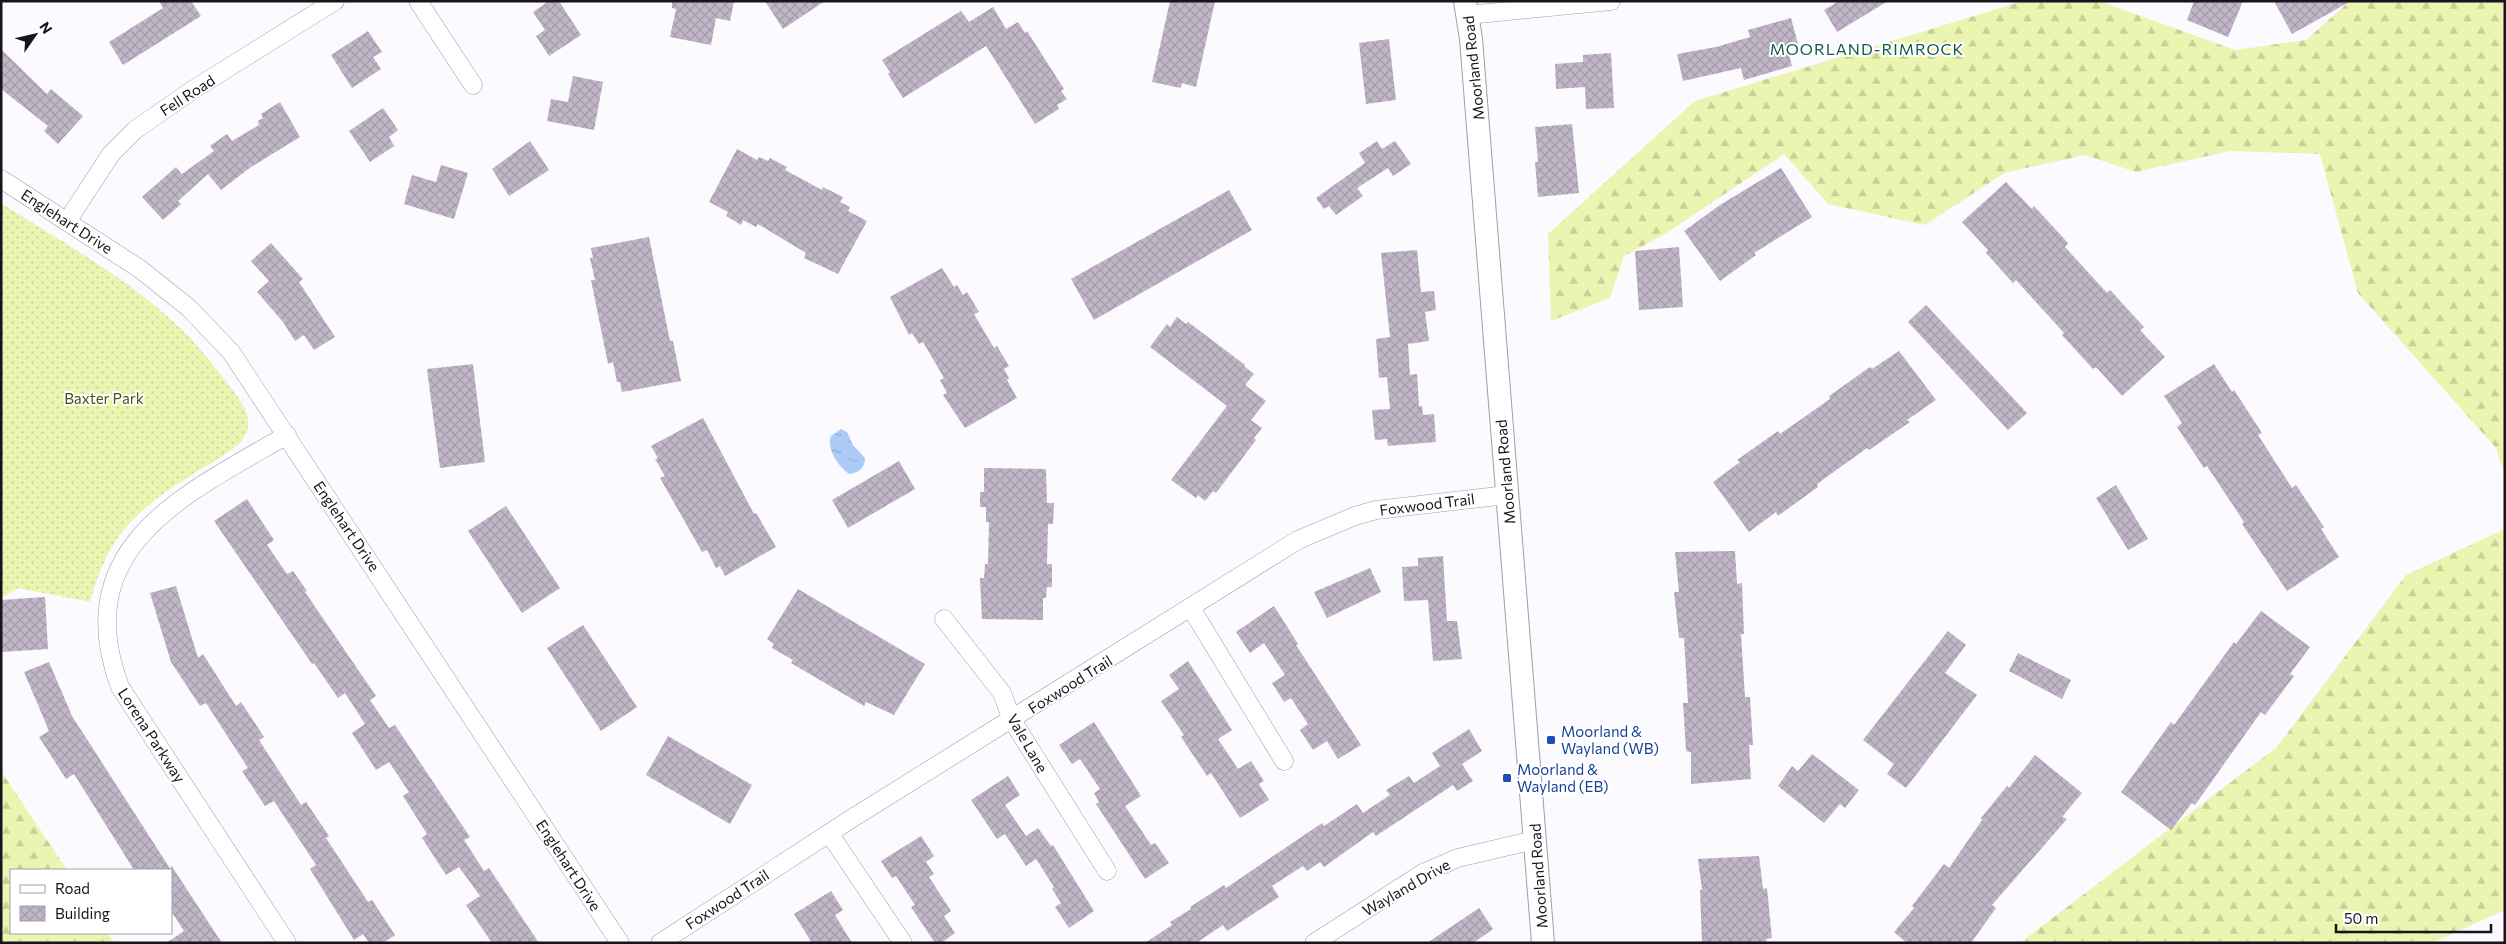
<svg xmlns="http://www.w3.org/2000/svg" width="2506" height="944" viewBox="0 0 2506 944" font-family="Commissioner,sans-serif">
  <defs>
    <pattern id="grass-dots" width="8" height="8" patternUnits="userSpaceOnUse" patternTransform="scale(1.25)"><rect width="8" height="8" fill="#ebf4b0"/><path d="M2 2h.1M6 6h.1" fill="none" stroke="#c9d097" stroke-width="1.8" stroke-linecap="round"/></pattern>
    <pattern id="forest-firs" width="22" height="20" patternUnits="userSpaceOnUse" patternTransform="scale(1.25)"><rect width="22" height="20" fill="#ebf4b0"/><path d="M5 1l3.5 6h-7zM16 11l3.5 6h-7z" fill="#c9d097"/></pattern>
    <pattern id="water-ripples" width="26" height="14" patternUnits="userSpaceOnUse" patternTransform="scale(1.25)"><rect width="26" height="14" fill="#abcbf9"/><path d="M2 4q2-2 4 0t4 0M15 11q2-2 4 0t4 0" fill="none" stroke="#92add5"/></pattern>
    <pattern id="building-cross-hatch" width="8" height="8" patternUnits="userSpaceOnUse" patternTransform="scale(1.25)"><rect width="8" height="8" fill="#c1b6c7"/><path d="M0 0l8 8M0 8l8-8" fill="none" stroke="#a59caa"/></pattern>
  </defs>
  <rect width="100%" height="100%" fill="#fbfafe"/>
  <!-- grass -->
  <path fill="url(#grass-dots)" d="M1,203C61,242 127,277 179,327C196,343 210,361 224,379C239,398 259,419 241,442C226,455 209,464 193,474C136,510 108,535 90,602L18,588L1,598Z"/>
  <!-- forest -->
  <path fill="url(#forest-firs)" d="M2023,1H2099L2235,50L2306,40L2350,1H2505V476L2496,448L2358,293L2320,154L2230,151L2136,172L2085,155L2004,173L1925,225L1828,204L1784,154L1665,234L1624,256L1610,298L1551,321L1548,234L1695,101Z
    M2505,529V910L2432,943H2020L2277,747L2406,575Z
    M1,771L67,870H11V933H108L114,943H1Z"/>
  <!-- water -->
  <path fill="url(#water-ripples)" d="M841,429L847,432L853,445L865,458C865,468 859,473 849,474C839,467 826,449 831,436Z"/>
  <!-- building -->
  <path fill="url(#building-cross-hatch)" d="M159,1H191L201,16L123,65L109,42L163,8Z
    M549,1H559L581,35L549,56L536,36L545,30L533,12Z
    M672,1H734L730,21L716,18L711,45L670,37L676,9L672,8Z
    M765,1H825L783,29Z
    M1170,1H1215L1196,87L1182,83L1181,88L1152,82Z
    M1839,1H1888L1837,32L1824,10Z
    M2194,1H2243L2228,37L2187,20Z
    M2274,1H2351L2292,34Z
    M993,7L1006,29L1018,22L1025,33L1027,31L1064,89L1061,91L1067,99L1057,105L1059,109L1035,124L986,46L903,98L888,74L890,72L882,60L961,11L969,22Z
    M1791,18L1798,44L1787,47L1792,66L1744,80L1741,68L1683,81L1677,54L1716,47L1750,37L1748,30Z
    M368,31L382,52L373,57L381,69L352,88L331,55Z
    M1389,39L1396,100L1366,104L1359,43Z
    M1,49L47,94L51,89L83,116L58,144L44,131L48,126L1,89Z
    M1611,53L1614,108L1586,109L1585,87L1556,89L1555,64L1583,62V55Z
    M573,76L603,82L594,130L547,121L551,99L568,102Z
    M280,102L300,137L251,167L221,190L208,174L178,201L181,204L163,220L142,197L176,167L182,174L214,151L210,146L227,134L232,141L259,125L258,121L263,118L261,114Z
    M383,108L398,130L389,137L394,146L370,162L349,131Z
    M1572,124L1579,193L1538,197L1535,162H1538L1535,127Z
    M530,141L549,170L509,196L492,169Z
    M1377,141L1382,149L1395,141L1411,164L1393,176L1388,168L1357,188L1363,196L1336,215L1329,206L1324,209L1316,198L1365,163L1359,153Z
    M737,149L757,160L759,157L768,161L770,158L787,167L785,170L822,190L823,187L843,197L840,202L850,207L848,211L867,221L838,274L804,258L806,253L758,224L756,227L743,220L741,225L726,216L728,212L709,202Z
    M441,165L468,173L454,219L404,204L412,175L436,182Z
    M1781,168L1812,217L1754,253L1756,255L1720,281L1684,231L1720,205Z
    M2006,182L2032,209L2034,206L2068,243L2065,247L2107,293L2110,290L2144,327L2140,330L2165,357L2122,396L2096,367L2093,369L2062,335L2064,333L2016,280L2013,283L1986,253L1988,250L1962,222Z
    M1229,190L1252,230L1094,320L1071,279Z
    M649,237L670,341H673L681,381L622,392L620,382H617L613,362L608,364L591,280H595L590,258H593L591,248Z
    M271,243L303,279L299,282L335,337L314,350L304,335L295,341L283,322L257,292L269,281L251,261Z
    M1679,247L1683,307L1639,310L1635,251Z
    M1417,250L1421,292L1434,291L1436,310L1425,312L1429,341L1408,344L1410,375L1417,374L1419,406H1422L1423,415L1434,414L1436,442L1388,446L1387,439L1375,440L1372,410L1390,409L1387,377L1379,378L1376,339L1390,337L1381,253Z
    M942,268L954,287L957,285L963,295L967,292L979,312L974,314L994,348L997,346L1009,366L1004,369L1009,378L1007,380L1017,398L965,428L943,395L947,393L940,380L944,378L923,342L919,344L912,333L909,335L890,297Z
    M1926,305L2027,413L2008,430L1908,322Z
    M1177,317L1186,324L1188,322L1245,365L1244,366L1254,374L1245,385L1266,401L1251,420L1262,428L1254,438L1256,440L1216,493L1213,491L1205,501L1198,495L1196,498L1171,480L1227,406L1150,347L1167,324L1170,327Z
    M1899,351L1936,400L1907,420L1910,422L1869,450L1867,448L1817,484L1818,487L1778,516L1776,512L1749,532L1713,482L1740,462L1737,460L1778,431L1780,434L1830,399L1829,396L1870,367L1872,369Z
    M473,364L485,462L440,468L427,369Z
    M2214,364L2232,392L2234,390L2262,433L2258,435L2292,488L2296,485L2324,527L2321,529L2339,557L2287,591L2242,524L2244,522L2207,466L2204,468L2177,427L2182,423L2164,396Z
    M703,418L754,514L756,513L776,547L725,576L720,566L716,568L707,550L702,552L660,478L665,476L655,459L658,458L651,446Z
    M899,461L915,489L848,528L832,500Z
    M984,468L1046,469L1047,503H1054L1053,524H1048L1047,564H1052V587H1047L1046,598H1043V620L982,619L980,578H984L985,564H988L989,522H986V507H980V492H984Z
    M2116,485L2148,539L2128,550L2096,498Z
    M247,499L274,540L267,545L287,574L293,571L307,591L305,592L376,696L370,700L389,728L395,725L470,837L464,840L484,871L489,868L539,943H492L466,905L480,896L459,867L446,875L422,838L427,834L403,796L409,792L389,762L376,770L352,733L365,724L345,693L338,698L314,663L312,664L214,521Z
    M506,506L560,588L522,613L468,531Z
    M1735,551L1737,584L1742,583L1744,634H1741L1745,697H1750L1753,745H1749L1751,779L1691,784V752L1686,751L1683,703H1688L1684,638H1679L1674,592H1679L1675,552Z
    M1443,556L1447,621H1457L1462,659L1433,661L1428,600L1404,601L1402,567L1418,566V558Z
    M1370,568L1381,592L1327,618L1314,592Z
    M176,586L198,658L203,654L236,706L241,702L264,737L259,740L301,805L306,802L329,836L326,838L368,902L372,900L395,935L383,943H369L363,934L354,940L310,869L316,865L274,801L265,806L242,771L248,768L206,703L200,706L171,662L150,593Z
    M798,589L925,664L894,715L866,702L864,706L791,663L793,660L772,648L774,644L767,639Z
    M45,597L48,649L1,652V600Z
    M1274,606L1298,644L1296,645L1361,745L1338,759L1327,741L1313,750L1300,730L1308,724L1291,698L1284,702L1272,683L1285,675L1264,643L1250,653L1236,632Z
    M2261,611L2310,647L2290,674L2294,676L2265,715L2261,712L2195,805L2192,803L2171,830L2121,792L2171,722L2174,725L2234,642L2236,644Z
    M583,625L637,707L601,731L547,648Z
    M1948,631L1966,645L1945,673L1977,695L1906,788L1887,774L1894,764L1863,740Z
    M2018,653L2071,680L2062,699L2009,671Z
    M1188,661L1232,730L1218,739L1238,769L1251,761L1264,781L1259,784L1269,800L1240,818L1211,773L1207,776L1181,737L1184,735L1161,701L1179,689L1169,675Z
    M49,662L72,716L171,870V865L222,943H166L184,931L171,911V870H134L74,774L66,779L39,737L49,731L24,672Z
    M1094,722L1141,796L1125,806L1151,845L1155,843L1169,863L1145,879L1096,804L1099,802L1094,793L1100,789L1080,759L1072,764L1059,745Z
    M1469,729L1482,751L1462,764L1473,781L1457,791L1453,785L1376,836L1373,832L1324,867L1320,862L1307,871L1303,866L1272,886L1279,897L1227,931L1223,925L1196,943H1145L1172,925L1170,922L1191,909L1190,907L1224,885L1226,888L1322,823L1324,826L1357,804L1363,813L1390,795L1386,790L1409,776L1414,783L1440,766L1432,753Z
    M668,736L752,785L730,824L646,775Z
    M1812,754L1859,790L1845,808L1840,804L1824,823L1778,786L1792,766L1798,771Z
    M2035,755L2082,793L2062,817L2067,819L1992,905L1996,908L1971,943H1907L1894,932L1914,908L1912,906L1944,864L1949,868L1982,820L1981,818L2007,786L2009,788Z
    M1008,776L1020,795L1005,805L1026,836L1038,828L1051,846L1053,845L1094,911L1069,928L1055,907L1061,903L1052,889L1054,887L1036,859L1026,866L1005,834L997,839L971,800Z
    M921,836L934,856L926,862L934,874L929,877L951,911L944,916L955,933L941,943H935L911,907L915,905L896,876L892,878L881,861Z
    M1759,856L1763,889L1767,888L1772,938L1766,939L1767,943H1702L1700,890H1702L1698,859Z
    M831,891L843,910L835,915L852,943H812L794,914Z
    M1479,908L1493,929L1473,943H1427Z"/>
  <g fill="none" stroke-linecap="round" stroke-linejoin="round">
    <defs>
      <path id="minor" d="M418,1L473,85
        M1468,15L1611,1
        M1,179L140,269L189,308L231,352L620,943
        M68,220L111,154L135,130L191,91L335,1
        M1191,608L1284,761
        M944,619L1002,693L1012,720L1107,871
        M829,833L903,943
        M287,943L120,687C67,546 186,494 287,435
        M660,943L851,819L1298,540L1355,516L1376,510L1507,495
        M1314,943L1423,873L1458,858L1535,840"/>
      <path id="tertiary" d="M1465,1L1471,39L1543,943"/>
    </defs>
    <!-- minor casing -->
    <use href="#minor" stroke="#a29cad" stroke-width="19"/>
    <!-- tertiary casing -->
    <use href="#tertiary" stroke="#a29cad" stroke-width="24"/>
    <!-- minor -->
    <use href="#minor" stroke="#fff" stroke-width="18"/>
    <!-- tertiary -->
    <use href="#tertiary" stroke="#fff" stroke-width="22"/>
  </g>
  <!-- markers -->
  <g fill="#1a4fb4" stroke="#fff" stroke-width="2">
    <rect x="1546" y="735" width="10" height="10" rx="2.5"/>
    <rect x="1502" y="773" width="10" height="10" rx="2.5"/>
  </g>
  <g text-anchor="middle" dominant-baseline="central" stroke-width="4" stroke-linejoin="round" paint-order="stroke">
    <!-- street labels -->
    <g font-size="15" fill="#17151b" stroke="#fff">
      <text transform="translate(1473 68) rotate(-96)">Moorland Road</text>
      <text transform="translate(187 95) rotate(-33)">Fell Road</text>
      <text transform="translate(67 221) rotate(33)">Englehart Drive</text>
      <text transform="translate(1505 472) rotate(-95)">Moorland Road</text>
      <text transform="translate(1427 504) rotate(-7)">Foxwood Trail</text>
      <text transform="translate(347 526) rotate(56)">Englehart Drive</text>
      <text transform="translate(1070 684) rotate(-32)">Foxwood Trail</text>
      <text transform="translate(152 735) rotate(57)">Lorena Parkway</text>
      <text transform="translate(1028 743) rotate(60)">Vale Lane</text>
      <text transform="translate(569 865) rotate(57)">Englehart Drive</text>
      <text transform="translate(1538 876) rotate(-94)">Moorland Road</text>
      <text transform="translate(1406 887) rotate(-30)">Wayland Drive</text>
      <text transform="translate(727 899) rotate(-33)">Foxwood Trail</text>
    </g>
    <!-- park labels -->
    <g font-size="15" fill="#4e5307" stroke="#fff">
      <text x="104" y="398">Baxter Park</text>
    </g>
    <!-- transit labels -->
    <g font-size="15" fill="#164399" stroke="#fff" text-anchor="start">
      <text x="1561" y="731">Moorland &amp;<tspan x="1561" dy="17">Wayland (WB)</tspan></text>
      <text x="1517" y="769">Moorland &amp;<tspan x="1517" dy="17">Wayland (EB)</tspan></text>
    </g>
    <!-- neighbourhood labels -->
    <g font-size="16" letter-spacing="1" fill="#0f5d49" stroke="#fff">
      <text x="1867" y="48">MOORLAND-RIMROCK</text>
    </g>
  </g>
  <!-- border -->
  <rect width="2506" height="944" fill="none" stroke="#17151b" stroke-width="5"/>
  <!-- legend -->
  <rect x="10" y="869" width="162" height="65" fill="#ffffff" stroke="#a2a1a4"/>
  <rect x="20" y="885" width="25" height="8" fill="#ffffff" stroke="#a2a1a4"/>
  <text x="55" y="894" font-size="15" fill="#17151b">Road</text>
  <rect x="20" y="906" width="25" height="15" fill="url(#building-cross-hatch)" stroke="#a2a1a4"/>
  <text x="55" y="919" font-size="15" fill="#17151b">Building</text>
  <!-- north arrow -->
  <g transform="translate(35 35) rotate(56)" stroke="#ffffff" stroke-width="4" paint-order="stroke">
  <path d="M0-4L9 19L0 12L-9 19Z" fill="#17151b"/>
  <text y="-8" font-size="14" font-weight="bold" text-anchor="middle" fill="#17151b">N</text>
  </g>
  <!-- scale -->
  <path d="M2336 924v8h155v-8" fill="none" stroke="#17151b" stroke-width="2.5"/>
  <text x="2344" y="924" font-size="15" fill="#17151b" stroke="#ffffff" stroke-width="4" paint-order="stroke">50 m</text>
</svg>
